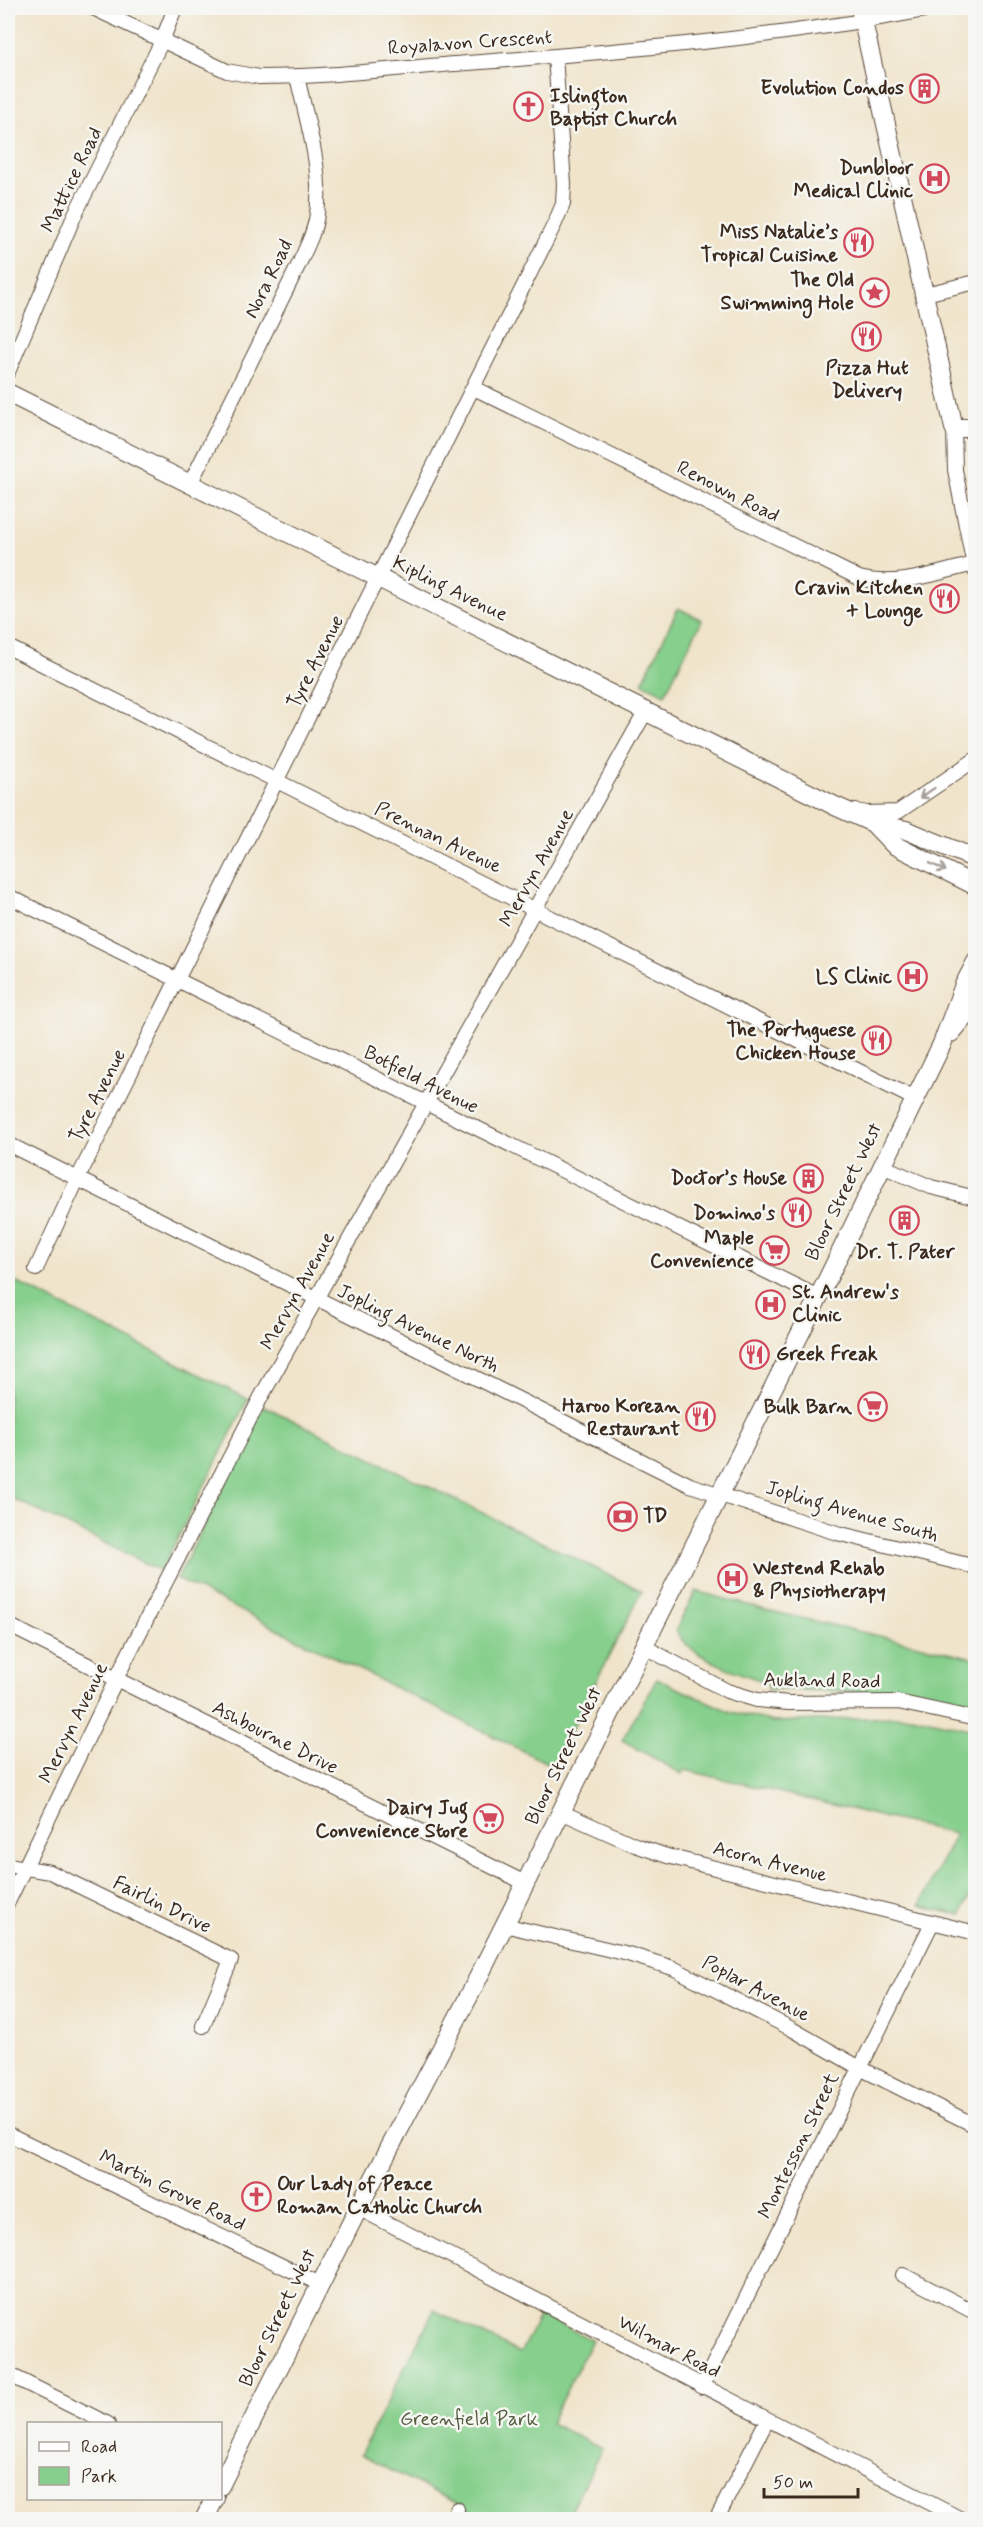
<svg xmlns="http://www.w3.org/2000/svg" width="983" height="2527" viewBox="0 0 983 2527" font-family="Mynerve,sans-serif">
  <rect width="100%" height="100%" fill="#f6f6f2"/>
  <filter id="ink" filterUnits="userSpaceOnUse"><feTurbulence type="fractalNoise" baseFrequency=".0167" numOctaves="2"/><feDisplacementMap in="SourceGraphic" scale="12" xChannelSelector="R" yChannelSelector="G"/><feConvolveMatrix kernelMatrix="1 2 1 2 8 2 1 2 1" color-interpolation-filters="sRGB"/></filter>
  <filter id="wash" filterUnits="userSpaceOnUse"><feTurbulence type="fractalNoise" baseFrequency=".008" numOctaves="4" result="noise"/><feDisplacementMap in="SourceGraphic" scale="24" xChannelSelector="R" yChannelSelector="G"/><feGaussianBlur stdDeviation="1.35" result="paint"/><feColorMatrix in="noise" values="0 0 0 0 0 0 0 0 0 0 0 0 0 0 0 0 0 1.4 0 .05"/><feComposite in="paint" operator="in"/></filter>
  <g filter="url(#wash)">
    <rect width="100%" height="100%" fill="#f0e4cb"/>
    <!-- green -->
    <path fill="#86cf8c" stroke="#607c55" stroke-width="1.5" d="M678,608L702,620L665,694L642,683Z
      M8,1278L248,1399L161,1571L8,1496Z
      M264,1406L642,1591L553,1766L177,1579Z
      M696,1591L766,1610L975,1658V1710L899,1693L768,1689V1682C744,1676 682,1654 676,1629Z
      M657,1679L731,1712L774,1722L911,1716L975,1730V1885L961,1916L920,1905L955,1834L685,1770L682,1774L622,1740Z
      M434,2310L520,2353L540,2314L592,2340L550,2423L602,2449L566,2519H488L360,2455Z"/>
  </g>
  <g filter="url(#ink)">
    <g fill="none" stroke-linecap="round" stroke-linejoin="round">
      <defs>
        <path id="minor" d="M93,8L227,71L259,77C332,77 407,67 481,62C633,50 786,37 936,8
          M925,294L976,282
          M8,372L75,214L162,41L175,8
          M474,388L859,578C897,588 936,573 974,564
          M954,428L955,470L975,571
          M190,484L300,262C307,246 315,231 317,214C323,169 306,119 297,76
          M8,647L915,1099
          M856,811L867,813L898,812L976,759
          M8,896L818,1297
          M8,1144L690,1485L837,1533L976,1567
          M882,1166L931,1187L976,1198
          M36,1269L78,1178L555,223L563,204L564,184L555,56
          M8,1625L525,1883
          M643,1646L727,1691L757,1700L789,1703L898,1702L976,1719
          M561,1812L635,1845L667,1856L976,1933
          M8,1865L50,1872L231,1960L203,2026
          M8,1902L125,1661L261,1397L646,711
          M504,1925L628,1954L673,1968L790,2028L860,2068L976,2126
          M8,2134L320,2284
          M358,2208L963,2520
          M903,2275L976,2313
          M8,2374L108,2424
          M702,2387L932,1923
          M452,2520L457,2509
          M716,2520L767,2420"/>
        <path id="major" d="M860,8L954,428H976
          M8,393L835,806L873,823L906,830L976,859
          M873,823L894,845L976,886
          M951,1033L976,1003
          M220,2486L365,2195L470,1994L828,1278L942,1044L964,985L976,962
          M204,2520L215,2498"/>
      </defs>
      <!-- minor casing -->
      <use href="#minor" stroke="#564638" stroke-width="16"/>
      <!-- major casing -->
      <use href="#major" stroke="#564638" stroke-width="20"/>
      <!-- minor -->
      <use href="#minor" stroke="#fff" stroke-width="14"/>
      <!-- major -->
      <use href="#major" stroke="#fff" stroke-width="18"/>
    </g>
    <!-- one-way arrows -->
    <defs><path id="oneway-shaft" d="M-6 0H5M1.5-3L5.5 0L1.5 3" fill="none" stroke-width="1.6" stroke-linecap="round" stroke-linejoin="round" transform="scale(1.5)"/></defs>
    <g stroke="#a79f9a">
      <use href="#oneway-shaft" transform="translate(927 793) rotate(146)"/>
      <use href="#oneway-shaft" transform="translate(938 867) rotate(26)"/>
    </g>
  </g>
  <!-- icons -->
  <defs>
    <symbol id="building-ring" viewBox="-11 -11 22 22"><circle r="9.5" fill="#f6f6f2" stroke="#d1495b" stroke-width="1.5"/><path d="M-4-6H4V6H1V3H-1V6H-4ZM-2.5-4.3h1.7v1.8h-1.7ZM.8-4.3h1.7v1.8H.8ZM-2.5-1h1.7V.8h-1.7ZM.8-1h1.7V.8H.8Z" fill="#d1495b"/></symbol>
    <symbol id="church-ring" viewBox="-11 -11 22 22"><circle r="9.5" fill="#f6f6f2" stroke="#d1495b" stroke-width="1.5"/><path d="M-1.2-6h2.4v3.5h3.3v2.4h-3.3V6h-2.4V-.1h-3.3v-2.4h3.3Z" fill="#d1495b"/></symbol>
    <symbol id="hospital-ring" viewBox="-11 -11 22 22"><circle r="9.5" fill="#f6f6f2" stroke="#d1495b" stroke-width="1.5"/><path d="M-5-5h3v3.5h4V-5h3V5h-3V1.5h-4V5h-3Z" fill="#d1495b"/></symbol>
    <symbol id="restaurant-ring" viewBox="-11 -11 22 22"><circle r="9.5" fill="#f6f6f2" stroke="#d1495b" stroke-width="1.5"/><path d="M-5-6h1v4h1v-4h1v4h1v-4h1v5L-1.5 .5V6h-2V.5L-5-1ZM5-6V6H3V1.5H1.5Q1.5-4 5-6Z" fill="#d1495b"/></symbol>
    <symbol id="sight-ring" viewBox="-11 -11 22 22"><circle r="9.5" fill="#f6f6f2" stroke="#d1495b" stroke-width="1.5"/><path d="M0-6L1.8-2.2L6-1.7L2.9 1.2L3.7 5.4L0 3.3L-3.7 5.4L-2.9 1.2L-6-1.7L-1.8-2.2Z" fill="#d1495b"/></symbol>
    <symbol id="supermarket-ring" viewBox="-11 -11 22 22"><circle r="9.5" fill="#f6f6f2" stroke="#d1495b" stroke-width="1.5"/><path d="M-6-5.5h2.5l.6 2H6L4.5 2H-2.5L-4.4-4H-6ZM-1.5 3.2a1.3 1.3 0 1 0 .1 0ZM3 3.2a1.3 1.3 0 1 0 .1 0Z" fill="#d1495b"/></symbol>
    <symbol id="bank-ring" viewBox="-11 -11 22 22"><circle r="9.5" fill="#f6f6f2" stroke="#d1495b" stroke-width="1.5"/><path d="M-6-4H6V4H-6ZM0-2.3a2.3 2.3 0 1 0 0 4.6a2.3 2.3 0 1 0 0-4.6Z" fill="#d1495b"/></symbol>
  </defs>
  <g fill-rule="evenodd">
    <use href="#building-ring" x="908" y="72" width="33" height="33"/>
    <use href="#church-ring" x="512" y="90" width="33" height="33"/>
    <use href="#hospital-ring" x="918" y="162" width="33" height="33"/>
    <use href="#restaurant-ring" x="842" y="226" width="33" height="33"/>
    <use href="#sight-ring" x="858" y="276" width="33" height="33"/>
    <use href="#restaurant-ring" x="850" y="320" width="33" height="33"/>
    <use href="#restaurant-ring" x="928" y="582" width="33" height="33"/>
    <use href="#hospital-ring" x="896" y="960" width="33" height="33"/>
    <use href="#restaurant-ring" x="860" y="1024" width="33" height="33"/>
    <use href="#building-ring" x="792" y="1162" width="33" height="33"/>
    <use href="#restaurant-ring" x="780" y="1196" width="33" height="33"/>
    <use href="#building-ring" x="888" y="1204" width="33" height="33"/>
    <use href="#supermarket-ring" x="758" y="1234" width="33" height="33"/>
    <use href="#hospital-ring" x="754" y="1288" width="33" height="33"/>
    <use href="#restaurant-ring" x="738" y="1338" width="33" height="33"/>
    <use href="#supermarket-ring" x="856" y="1390" width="33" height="33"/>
    <use href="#restaurant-ring" x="684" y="1400" width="33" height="33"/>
    <use href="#bank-ring" x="606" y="1500" width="33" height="33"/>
    <use href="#hospital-ring" x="716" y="1562" width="33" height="33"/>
    <use href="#supermarket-ring" x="472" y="1802" width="33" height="33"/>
    <use href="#church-ring" x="240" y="2180" width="33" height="33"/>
  </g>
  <g text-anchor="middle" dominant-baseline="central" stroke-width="5" stroke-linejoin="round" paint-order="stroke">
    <!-- street labels -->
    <g font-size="20" fill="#3b2a1e" stroke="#f6f6f2">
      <text transform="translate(470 43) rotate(-4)">Royalavon Crescent</text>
      <text transform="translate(72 180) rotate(-64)">Mattice Road</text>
      <text transform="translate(269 279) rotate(-64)">Nora Road</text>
      <text transform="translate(728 492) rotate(27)">Renown Road</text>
      <text transform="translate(450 589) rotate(26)">Kipling Avenue</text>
      <text transform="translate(316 662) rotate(-63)">Tyre Avenue</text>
      <text transform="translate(438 838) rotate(26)">Prennan Avenue</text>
      <text transform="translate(537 868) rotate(-61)">Mervyn Avenue</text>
      <text transform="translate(421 1080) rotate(27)">Botfield Avenue</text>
      <text transform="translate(98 1096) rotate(-63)">Tyre Avenue</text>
      <text transform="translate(844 1192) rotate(-64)">Bloor Street West</text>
      <text transform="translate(298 1291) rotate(-61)">Mervyn Avenue</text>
      <text transform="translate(418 1329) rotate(26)">Jopling Avenue North</text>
      <text transform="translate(852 1512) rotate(16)">Jopling Avenue South</text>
      <text transform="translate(822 1681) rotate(1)">Aukland Road</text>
      <text transform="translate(74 1723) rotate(-64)">Mervyn Avenue</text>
      <text transform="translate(275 1738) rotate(27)">Ashbourne Drive</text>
      <text transform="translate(564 1756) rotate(-64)">Bloor Street West</text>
      <text transform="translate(770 1862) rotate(14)">Acorn Avenue</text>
      <text transform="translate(162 1905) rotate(26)">Fairlin Drive</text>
      <text transform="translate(756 1989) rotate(28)">Poplar Avenue</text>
      <text transform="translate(799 2146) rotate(-64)">Montesson Street</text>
      <text transform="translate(172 2191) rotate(26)">Martin Grove Road</text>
      <text transform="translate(278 2318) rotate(-64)">Bloor Street West</text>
      <text transform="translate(669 2347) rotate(28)">Wilmar Road</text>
    </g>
    <!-- poi labels -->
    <g font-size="20" font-weight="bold" fill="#3b2a1e" stroke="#f6f6f2" text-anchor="end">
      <text x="904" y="88">Evolution Condos</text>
      <text x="550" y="96" text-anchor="start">Islington<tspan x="550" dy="23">Baptist Church</tspan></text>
      <text x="913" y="168">Dunbloor<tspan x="913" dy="23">Medical Clinic</tspan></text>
      <text x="838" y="232">Miss Natalie’s<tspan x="838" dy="23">Tropical Cuisine</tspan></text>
      <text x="854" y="280">The Old<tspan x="854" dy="23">Swimming Hole</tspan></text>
      <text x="867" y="368" text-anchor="middle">Pizza Hut<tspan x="867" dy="23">Delivery</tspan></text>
      <text x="923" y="588">Cravin Kitchen<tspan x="923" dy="23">+ Lounge</tspan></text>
      <text x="892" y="977">LS Clinic</text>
      <text x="856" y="1030">The Portuguese<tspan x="856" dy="23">Chicken House</tspan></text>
      <text x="787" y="1178">Doctor’s House</text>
      <text x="775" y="1213">Domino's</text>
      <text x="754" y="1238">Maple<tspan x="754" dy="23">Convenience</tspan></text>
      <text x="905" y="1252" text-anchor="middle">Dr. T. Pater</text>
      <text x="792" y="1292" text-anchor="start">St. Andrew's<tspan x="792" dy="23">Clinic</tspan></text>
      <text x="776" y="1354" text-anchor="start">Greek Freak</text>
      <text x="680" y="1406">Haroo Korean<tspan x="680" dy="23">Restaurant</tspan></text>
      <text x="852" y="1407">Bulk Barn</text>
      <text x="643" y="1516" text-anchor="start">TD</text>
      <text x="753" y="1568" text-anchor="start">Westend Rehab<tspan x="753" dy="23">&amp; Physiotherapy</tspan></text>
      <text x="468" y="1808">Dairy Jug<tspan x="468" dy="23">Convenience Store</tspan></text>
      <text x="277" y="2184" text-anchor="start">Our Lady of Peace<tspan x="277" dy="23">Roman Catholic Church</tspan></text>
    </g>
    <!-- park labels -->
    <g font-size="20" fill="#525c3f" stroke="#f6f6f2">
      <text x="469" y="2419">Greenfield Park</text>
    </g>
  </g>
  <!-- margin -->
  <rect width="983" height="2527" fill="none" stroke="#f6f6f2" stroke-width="30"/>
  <!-- legend -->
  <rect x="27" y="2422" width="195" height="78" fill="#f6f6f2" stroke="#aba49d" stroke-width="1.5"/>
  <rect x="39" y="2442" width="30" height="9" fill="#ffffff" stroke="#aba49d" stroke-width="1.5"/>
  <text x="81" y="2452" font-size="18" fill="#3b2a1e">Road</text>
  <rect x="39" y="2467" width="30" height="18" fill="#86cf8c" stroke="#aba49d" stroke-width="1.5"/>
  <text x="81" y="2482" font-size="18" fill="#3b2a1e">Park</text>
  <!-- scale -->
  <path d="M764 2488v9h94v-9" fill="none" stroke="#3b2a1e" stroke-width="3"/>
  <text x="773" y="2488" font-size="18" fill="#3b2a1e" stroke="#f6f6f2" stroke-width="4.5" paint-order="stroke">50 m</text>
</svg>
